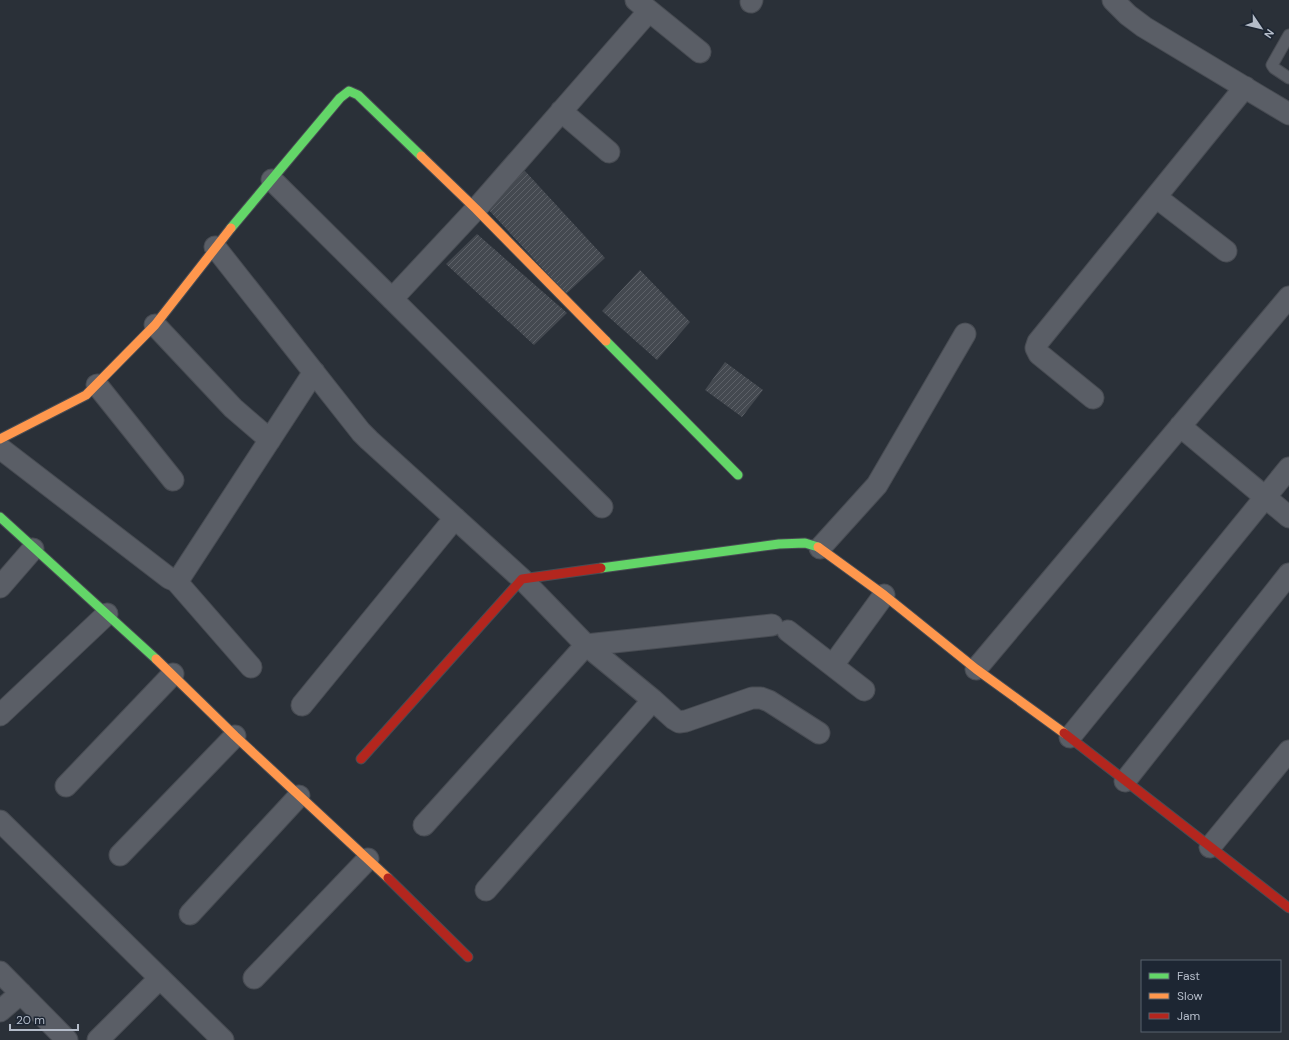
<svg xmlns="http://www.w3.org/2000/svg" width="1289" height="1040" viewBox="0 0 1289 1040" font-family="'DM Sans',sans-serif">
  <defs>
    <pattern id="building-hatch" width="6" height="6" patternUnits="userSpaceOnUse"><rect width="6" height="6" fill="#444950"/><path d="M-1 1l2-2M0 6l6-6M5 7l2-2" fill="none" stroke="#5d6168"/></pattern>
  </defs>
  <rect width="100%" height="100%" fill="#2a3038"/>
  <!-- building -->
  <path fill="url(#building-hatch)" d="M525,171L605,258L566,294L486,207Z
    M477,234L567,313L534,345L446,264Z
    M640,270L690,322L657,360L602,311Z
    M725,362L763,390L742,417L705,390Z"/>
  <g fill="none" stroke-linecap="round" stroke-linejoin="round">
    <defs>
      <path id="lane" d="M1289,35L1272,65L1274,68L1289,78"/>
      <path id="street" d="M636,0L700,52
        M1113,0L1128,15L1144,27L1289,114
        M751,2L752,0
        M561,111L609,152
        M272,180L602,507
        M1156,197L1226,251
        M215,247L361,432L369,440L522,579L586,645L653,700L674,719L679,722L686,721L752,698H761L769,701L819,733
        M392,299L476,209L649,11
        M155,325L233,408L270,440
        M97,385L173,480
        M1093,398L1039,354L1036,348L1038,342L1245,87
        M1180,426L1289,517
        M0,448L169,578L176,581L181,576L314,372
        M820,548L877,485L965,334
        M176,581L251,667
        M0,587L33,549
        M788,631L864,690
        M833,665L884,595
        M976,669L1289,297
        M302,705L455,518
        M0,715L107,614
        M1070,737L1289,468
        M1125,781L1289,574
        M66,786L173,674
        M0,821L223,1040
        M424,825L586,645L772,625
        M1210,847L1289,751
        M120,855L235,736
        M486,890L653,700
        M190,914L299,796
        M0,972L67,1040
        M254,978L368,859
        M0,1011L21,993
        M98,1040L160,978"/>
      <path id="fast" d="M231,228L340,98L349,91L358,95L421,156
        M606,341L738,475
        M0,517L156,659
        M601,568L779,544L805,543L818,547"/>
      <path id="slow" d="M421,156L476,209L606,341
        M0,439L86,395L155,325L231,228
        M818,547L884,595L976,669L1064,733
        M156,659L235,736L388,878"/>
      <path id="jam" d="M1064,733L1289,908
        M361,759L522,579L601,568
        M388,878L468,957"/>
    </defs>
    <!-- lane casing -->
    <use href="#lane" stroke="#484c53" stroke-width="13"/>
    <!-- street casing -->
    <use href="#street" stroke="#484c53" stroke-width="23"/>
    <!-- fast casing -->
    <use href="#fast" stroke="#484c53" stroke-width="11"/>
    <!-- slow casing -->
    <use href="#slow" stroke="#484c53" stroke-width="11"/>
    <!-- jam casing -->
    <use href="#jam" stroke="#484c53" stroke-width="11"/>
    <!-- lane -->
    <use href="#lane" stroke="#5a5e66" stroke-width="11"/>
    <!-- street -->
    <use href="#street" stroke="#5a5e66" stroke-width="21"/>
    <!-- fast -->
    <use href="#fast" stroke="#63d668" stroke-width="9"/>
    <!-- slow -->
    <use href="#slow" stroke="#ff974d" stroke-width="9"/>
    <!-- jam -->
    <use href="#jam" stroke="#b3261e" stroke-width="9"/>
  </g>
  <!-- legend -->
  <rect x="1141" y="960" width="140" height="72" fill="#1d2633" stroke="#59626f"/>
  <rect x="1149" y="973" width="20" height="6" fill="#63d668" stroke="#59626f"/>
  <text x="1177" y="980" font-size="12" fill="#b4bcc9">Fast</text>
  <rect x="1149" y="993" width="20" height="6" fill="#ff974d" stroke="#59626f"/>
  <text x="1177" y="1000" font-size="12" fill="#b4bcc9">Slow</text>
  <rect x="1149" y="1013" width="20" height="6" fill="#b3261e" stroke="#59626f"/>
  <text x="1177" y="1020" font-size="12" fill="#b4bcc9">Jam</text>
  <!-- north arrow -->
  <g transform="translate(1261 28) rotate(125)" stroke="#1d2633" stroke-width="3" paint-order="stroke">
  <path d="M0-3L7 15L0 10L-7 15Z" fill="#b4bcc9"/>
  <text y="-6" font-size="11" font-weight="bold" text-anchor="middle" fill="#b4bcc9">N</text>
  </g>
  <!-- scale -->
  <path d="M10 1024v6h68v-6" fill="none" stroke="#b4bcc9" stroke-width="2"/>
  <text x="16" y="1024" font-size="12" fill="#b4bcc9" stroke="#1d2633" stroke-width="3" paint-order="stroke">20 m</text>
</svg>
